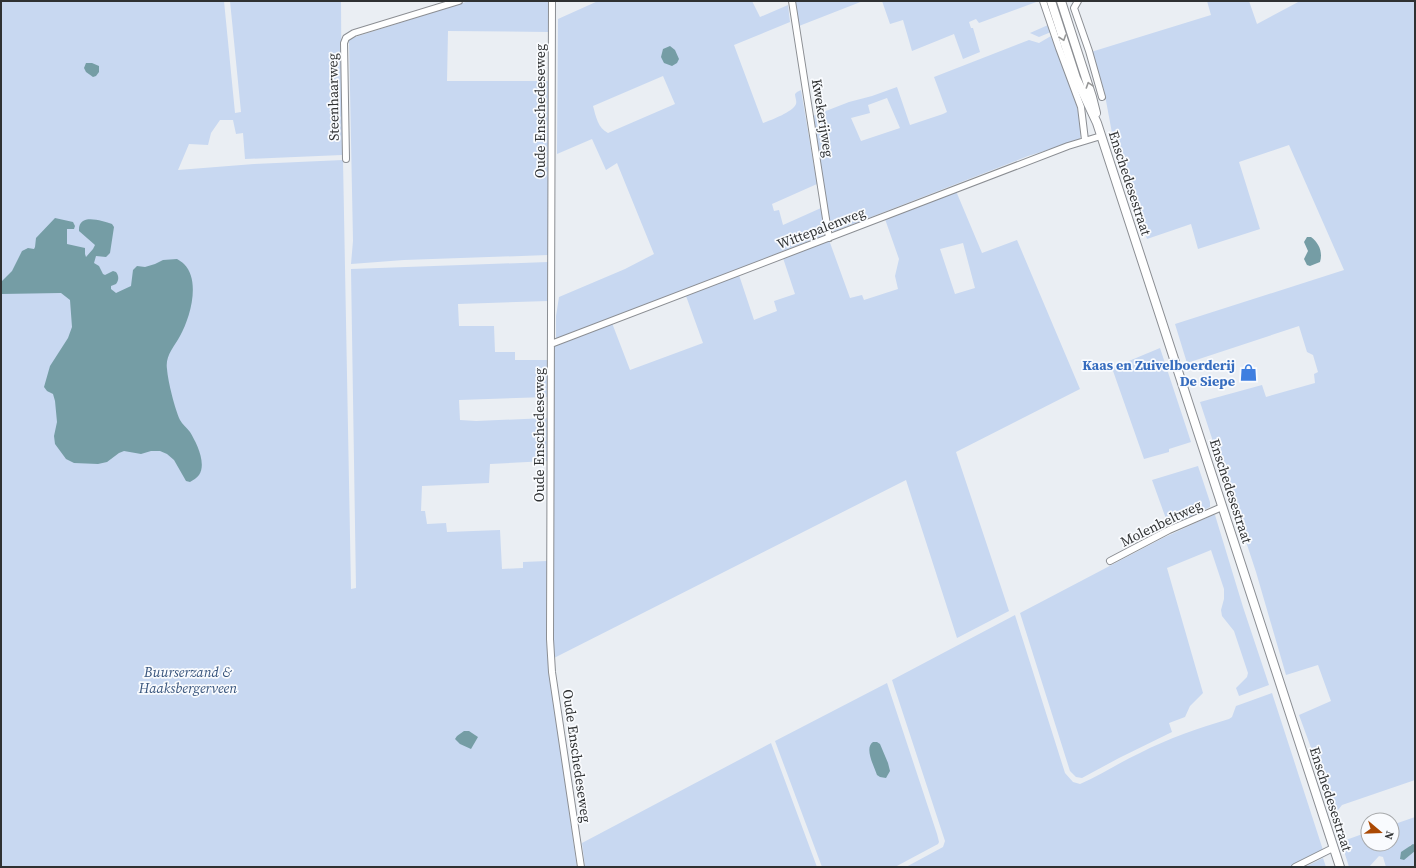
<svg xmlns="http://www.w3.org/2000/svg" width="1416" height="868" viewBox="0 0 1416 868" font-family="'Source Serif 4',serif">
  <rect width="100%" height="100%" fill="#eaeef3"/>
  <!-- green -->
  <path fill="#c8d8f1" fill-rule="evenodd" d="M1,1H224L235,113L241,112L230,1H341L342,155L245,159L243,133L236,134L233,120H220L211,133L208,145L189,144L178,170L254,164L343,160L351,589L356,588L351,269L548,262V301L458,304L459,326H494L495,352H515V360H548V397L459,400L460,420L476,421L547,418V461L490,464L489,483L422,486L421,511H425L427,524L446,523L447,532L500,530L502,569L523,568V562L547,561L546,629L548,661L577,867H1Z
    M469,1H548V32L448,31L447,81H548V255L404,260L351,264L353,241L349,39Z
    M598,1H752L760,17L788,5L790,22L734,45L763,123C771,120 793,112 796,104C797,101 795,97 795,94L797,92L801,90L817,184L772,204L774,211L779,210L783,225L821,208L825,231L822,236L556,340V316L559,297L625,269L654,254L617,163L606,170L592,139L557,154L558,19ZM663,76L675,104L608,133C598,128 596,117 593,106Z
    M795,1H863L799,26Z
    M882,1H1039L979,23L976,19L969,22L971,28H973L980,52L963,59L954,34L912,51L903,20L890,24Z
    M1207,1H1249L1257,24L1300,1H1415V780L1342,805L1338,810L1332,805L1299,715L1331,701L1318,665L1286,675L1256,572L1200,402L1262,385L1266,397L1315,383L1314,374L1318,372L1313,355L1307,352L1299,326L1187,363L1175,324L1344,270L1289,145L1239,162L1260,229L1198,249L1191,224L1147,239L1112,133L1104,90L1091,52L1211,15Z
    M1048,25L1051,32L1039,37L1030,33Z
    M1051,36C1061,63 1085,112 1080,140L1028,156L835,231H832L830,226L813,116L849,102L872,96L897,87L910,125L943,114L947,112L934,77L1029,40L1039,43ZM887,98L900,128L861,141L851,118L870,113L868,105Z
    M956,191L982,253L1017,240L1080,389L956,452L1009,611L957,638L906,480L554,658L553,632V351L555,346L612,323L630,370L703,343L686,296L739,275L754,320L777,311L774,301L795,294L783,258L829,240L850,298L862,295L864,300L898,289L895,276L899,259L885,219ZM963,243L975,288L955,294L940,249Z
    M1160,348L1191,442L1169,449V452L1144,459L1112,368Z
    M1198,466L1210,502V507L1169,527L1152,480Z
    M1213,515H1215L1243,607L1269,685L1239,696L1236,688L1247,677L1248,673L1234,631L1222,616L1221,610L1224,599V589L1211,550L1167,568L1203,693L1190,706L1185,717L1169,723L1172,732L1119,758L1082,778L1076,777L1070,771L1020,613L1163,538Z
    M1015,615L1065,773L1073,782L1080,784C1101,775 1120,762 1140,753C1169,738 1199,728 1229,719L1232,717L1236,706L1272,693L1323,850L1290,867H906L943,847L945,841L892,680Z
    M887,683L937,834L939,842L938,844L895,867H822L775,741Z
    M771,743L817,867H585L582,843Z
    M1415,817V845H1410L1406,858L1415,851V867H1386L1383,857L1379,856L1369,867H1349L1344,851L1348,847L1346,840L1368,832V844H1392V825Z
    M1323,858L1326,867H1305Z"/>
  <!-- water -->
  <path fill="#759da5" d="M670,46L675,50L679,59L677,63L672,66L664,63L661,57L663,49Z
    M86,63H92L99,66V72L96,76L93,77L86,72L84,68Z
    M55,218L73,222L75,226L74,229H67V244L85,248V254L86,257L93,249L95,245L79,231C78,212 102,221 112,224L114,227L110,253L106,257L96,256L94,263L99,266L103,274L105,275L113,271L116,272C119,276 119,280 116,284L111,286V289L116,293L131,286L133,270L137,266L145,267L155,264L163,260L177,259C179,260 182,262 184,264C201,281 190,318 180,336C174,347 165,356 167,369C168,382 175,409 180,420C182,424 187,428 190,432C196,442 207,463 199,475C197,478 193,480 190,482L186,481L174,460L167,454L160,451H151L141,454L124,451L119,453L107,462L98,464L74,463L66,459L55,444L54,436L57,422L55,401L53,394L47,391L44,387L50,366L68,338L72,327L70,300L61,293L1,294V282L12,271L22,251L28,248L34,249L35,247L36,238Z
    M1307,237H1311C1319,243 1323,252 1320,262L1310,266L1307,265L1304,259L1308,251L1304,242Z
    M464,731H469L478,737L471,749L460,744L455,739L457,736Z
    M873,742H877L880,744L888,763L890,771L886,778L880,777L877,775C874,766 864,748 873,742Z
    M1413,844L1415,845V851L1404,860L1400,859L1401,852Z"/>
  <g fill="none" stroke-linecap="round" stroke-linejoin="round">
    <defs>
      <path id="minor" d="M552,1L550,639L552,672L581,867
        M792,1L829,238
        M1043,1L1059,48L1081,107L1085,140
        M1078,1L1074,8L1089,51L1102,97
        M346,159L344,43L346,38L354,33L459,1
        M551,344L1068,146L1101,136
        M1110,561L1169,530L1222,507
        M1295,867L1333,848"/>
      <path id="tertiary" d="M1051,1L1076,78L1097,123L1340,867
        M1061,1L1092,97L1096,113"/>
    </defs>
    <!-- minor casing -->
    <use href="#minor" stroke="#8b8e93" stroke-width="8"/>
    <!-- tertiary casing -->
    <use href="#tertiary" stroke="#8b8e93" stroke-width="10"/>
    <!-- minor -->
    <use href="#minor" stroke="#fff" stroke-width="6"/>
    <!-- tertiary -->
    <use href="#tertiary" stroke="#fff" stroke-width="8"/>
  </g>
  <!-- one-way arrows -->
  <defs><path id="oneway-chevron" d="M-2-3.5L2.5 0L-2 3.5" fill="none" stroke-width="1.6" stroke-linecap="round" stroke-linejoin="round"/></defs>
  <g stroke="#979898">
    <use href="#oneway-chevron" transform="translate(1063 38) rotate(71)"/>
    <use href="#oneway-chevron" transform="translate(1089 85) rotate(-108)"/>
  </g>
  <!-- icons -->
  <defs>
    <symbol id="shop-bare" viewBox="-9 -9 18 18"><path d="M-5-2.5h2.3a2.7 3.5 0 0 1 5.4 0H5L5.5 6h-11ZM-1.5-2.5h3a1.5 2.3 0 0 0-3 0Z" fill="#3f7fe0" stroke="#f9fbfe" stroke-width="2.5" paint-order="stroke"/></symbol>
  </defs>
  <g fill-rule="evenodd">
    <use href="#shop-bare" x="1236" y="360" width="25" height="25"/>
  </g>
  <g text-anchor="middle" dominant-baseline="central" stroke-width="3.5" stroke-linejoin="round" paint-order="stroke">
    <!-- street labels -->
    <g font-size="14" fill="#2f3132" stroke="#f9fbfe">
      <text transform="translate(333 97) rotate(-91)">Steenhaarweg</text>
      <text transform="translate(540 111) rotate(-90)">Oude Enschedeseweg</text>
      <text transform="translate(823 118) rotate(81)">Kwekerijweg</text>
      <text transform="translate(1130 183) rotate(72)">Enschedesestraat</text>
      <text transform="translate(821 228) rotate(-21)">Wittepalenweg</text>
      <text transform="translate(539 435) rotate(-90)">Oude Enschedeseweg</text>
      <text transform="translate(1231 491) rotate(72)">Enschedesestraat</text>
      <text transform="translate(1161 523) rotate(-26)">Molenbeltweg</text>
      <text transform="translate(577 756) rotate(82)">Oude Enschedeseweg</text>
      <text transform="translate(1331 799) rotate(72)">Enschedesestraat</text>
    </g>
    <!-- shop labels -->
    <g font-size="14" font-weight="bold" fill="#366cbe" stroke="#f9fbfe" text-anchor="end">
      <text x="1235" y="365">Kaas en Zuivelboerderij<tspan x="1235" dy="16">De Siepe</tspan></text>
    </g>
    <!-- park labels -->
    <g font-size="14" font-style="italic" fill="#37547c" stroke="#f9fbfe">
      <text x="188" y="672">Buurserzand &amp;<tspan x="188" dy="16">Haaksbergerveen</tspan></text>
    </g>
  </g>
  <!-- border -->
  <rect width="1416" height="868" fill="none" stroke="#2f3132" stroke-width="4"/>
  <!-- north arrow -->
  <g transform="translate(1380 832) rotate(109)"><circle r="19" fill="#f9fbfe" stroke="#a8aaac"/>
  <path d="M0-3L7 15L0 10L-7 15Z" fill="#aa4904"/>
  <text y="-6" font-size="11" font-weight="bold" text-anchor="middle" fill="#2f3132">N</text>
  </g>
</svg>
